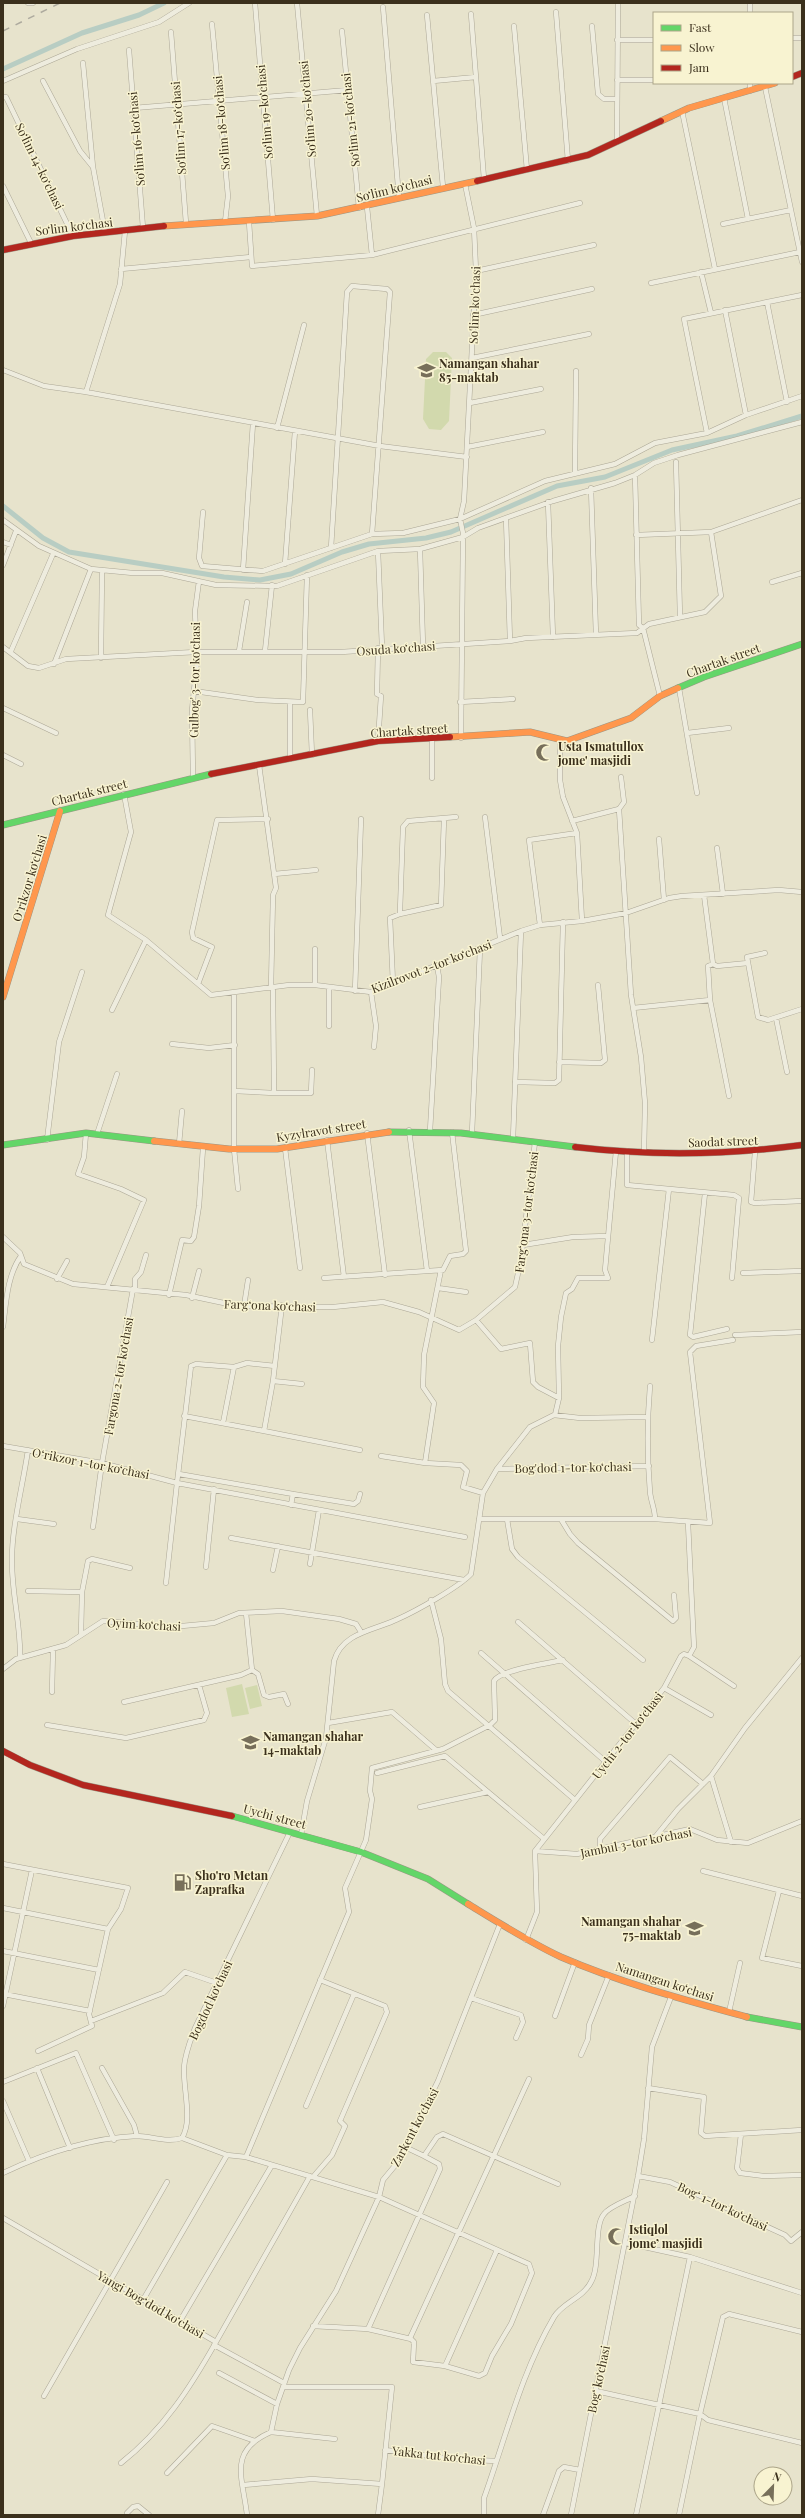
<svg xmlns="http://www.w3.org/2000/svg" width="805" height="2518" viewBox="0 0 805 2518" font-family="'Playfair Display',serif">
  <rect width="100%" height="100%" fill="#e7e3cc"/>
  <!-- green -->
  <path fill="#d2d9ad" d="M433,352H446L452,358L449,421L441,430L429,429L423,419L426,359Z
    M242,1684L249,1714L232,1717L226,1688Z
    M257,1685L262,1706L250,1709L245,1688Z"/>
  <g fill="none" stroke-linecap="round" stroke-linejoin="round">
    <!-- canal -->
    <path stroke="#b8cdc3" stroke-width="5" d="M3,69L82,33L139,15L164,3
      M3,506L43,538L69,552L224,577L260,580L291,574L342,552L369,544L426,538L451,532L557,486L605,477L672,450L737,436L802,416"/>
    <defs>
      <path id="street" d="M28,3H33
        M255,3L273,220
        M297,3L317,216
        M750,3V13
        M383,7L399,198
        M556,12L568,161
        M471,14L484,179
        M427,15L443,187
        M212,24L228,196L225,222
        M514,26L527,170
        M592,26L598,94L604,99H617
        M342,31L359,208
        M171,32L186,223
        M792,38H802
        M617,40H654
        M129,50L143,228
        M83,63L93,167L105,232
        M617,80H654
        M3,81L77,49L159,22L189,3
        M43,81L80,151L93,167
        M433,81L476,77
        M750,83V91
        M765,87L802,262
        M3,97H6L73,236
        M724,98L748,219
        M134,108L348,90
        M682,111L715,269
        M617,142L618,3
        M3,186L31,243
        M249,222L252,266L372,255L367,207
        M723,224L791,210
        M125,231L120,284L86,392L380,446L467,457
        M372,255L580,203
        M121,269L251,257
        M476,271L594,245
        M701,272L711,313
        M651,283L800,252
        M767,302L787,402
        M725,310L746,415
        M473,315L592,289
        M472,358L589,334
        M3,370L44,386L86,392
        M470,403L541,389
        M277,428L304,325
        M707,433L684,319L802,295
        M467,447L543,432
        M676,462L680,617
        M575,473L576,371
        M635,475L639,625L643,628L660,696
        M591,488L596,635
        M548,502L553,637
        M203,512L199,558L202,566L263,571L372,534L403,533L460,519L545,481L615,464L655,443L707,433L746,415L802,396
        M506,518L510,641
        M3,520L39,546L91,569L133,573H162L216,585L277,586L378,551L420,549L463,537L478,528L553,501L615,483L635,475L654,463L678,455L802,422
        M636,535L711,532L802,500
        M3,542L11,545
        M331,548L347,292L352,286L387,289L390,292L372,534
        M420,549L423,646
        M378,551L382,647
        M285,564L295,431
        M3,565L16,531
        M243,570L253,423
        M772,582L802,573
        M3,647L28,666L39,668L66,659L196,652H341L510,641L526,638L637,633L649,624L705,612L721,596L711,532
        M11,651L53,554
        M239,651L247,602
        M265,651L272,585
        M101,658L102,570
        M54,664L91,569
        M679,688L697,793
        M194,691L258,700L303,702L307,575
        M460,702L513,699
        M3,708L56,733
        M310,710L312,755
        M687,733L729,728
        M461,738L463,533L460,519L464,501L476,271L474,228L465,184
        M378,741L381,696L377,694L378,648
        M560,741V780L563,797L577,833L582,921
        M3,755L21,764
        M290,759V702
        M259,765L276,888L273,895L271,988
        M621,777L624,802L619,809L631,995L641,1057L645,1103L644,1152
        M193,778L192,710L197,661L195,611L199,581
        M432,778V739
        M124,794L131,832L108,915L146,940L211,995L289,985H315L371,992L521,931L540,925L582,921L626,913L669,898L682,896L779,890L802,892
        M485,817L500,938
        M572,821L619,809
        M659,839L664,900
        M717,848L723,894
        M274,874L316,870
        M704,895L713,964L717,966L748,963
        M400,914L441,905L444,819
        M540,925L529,840L577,833
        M765,953L747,957L758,1017L768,1020L802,1009
        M713,964L708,966L710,1000L729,1096
        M393,983L390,918L400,914V911L403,827L408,821L456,817
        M198,984L212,947L193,938L192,932L217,820L268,819
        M315,985V949
        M273,988L274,1093H311L312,1070
        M355,991L361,819
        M371,992L376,1026L374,1047
        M234,993V1149L238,1189
        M633,1008L710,1000
        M112,1010L146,940
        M776,1018L787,1072
        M329,1026V987
        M172,1044L209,1048L235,1045
        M559,1062L601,1063L605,1060L598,985
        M515,1082L555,1083L559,1080L563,922
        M234,1091L274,1093
        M430,1131L439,977L437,966
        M86,1133L84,1157L78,1174L121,1189L144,1200L107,1287
        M367,1133L385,1275
        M472,1133L480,949
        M97,1134L117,1074
        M513,1139L521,931
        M47,1140L59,1042L82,972
        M327,1140L344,1277
        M535,1142L521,1260L515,1287L476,1320L501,1349L530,1343L533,1382L538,1387L559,1398L558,1346L561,1317L566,1293L572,1289L578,1278H608L605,1270L616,1151
        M179,1144L182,1111
        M285,1148L300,1268
        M627,1151V1185L734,1195L739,1198L732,1278
        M755,1152L751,1202L755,1203L802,1201
        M705,1193L690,1335L693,1337L727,1329
        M3,1237L20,1253L24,1264L73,1284L186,1295L238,1306L333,1307L383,1302L419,1312L459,1330L476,1320
        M523,1245L573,1237L608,1236
        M427,1271L443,1270L450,1256L463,1254L466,1251L452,1132
        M743,1273L802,1271
        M324,1278L427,1271L409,1130
        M57,1279L67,1261
        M438,1288L466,1292
        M135,1289V1279L141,1272L146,1255
        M169,1295L182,1240L191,1241L194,1237L199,1206L203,1148
        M192,1298L199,1271
        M282,1305L273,1381L302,1384
        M244,1306L248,1280
        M3,1327C6,1304 7,1275 21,1256
        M735,1335L802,1332
        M652,1340L669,1189
        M650,1386C647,1421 647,1457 650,1492C651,1502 655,1509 655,1519
        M555,1415L559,1398
        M184,1416L264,1431L273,1381
        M223,1423L234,1367
        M264,1431L360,1450
        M3,1446L102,1463L177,1483L191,1366L196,1364L234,1367L247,1363L275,1366
        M381,1456L425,1463L461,1465L467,1471L463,1487L483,1493
        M425,1463L434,1403L423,1387L424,1355L441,1270
        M497,1469L649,1466
        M179,1474L293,1494L291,1505
        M293,1494L354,1504L358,1501L360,1494
        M17,1519L54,1524
        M479,1519H655L710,1523L690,1352L696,1346L733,1340
        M507,1519L512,1549L518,1557L643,1660
        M562,1521L570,1534L578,1543L673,1621L676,1618L674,1595
        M93,1527L102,1463L133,1289
        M231,1538L464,1580
        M310,1564L319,1510
        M206,1567L214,1489
        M273,1570L278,1546
        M166,1583L177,1483L465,1537
        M28,1591L82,1592
        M431,1600L441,1639L445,1684L448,1691L575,1800
        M518,1622L636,1724
        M81,1634L82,1592L88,1561L92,1559L130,1568
        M481,1653L606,1762
        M689,1656L734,1686
        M20,1658C21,1626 12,1595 12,1563C11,1529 23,1485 28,1450
        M3,1669L16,1659L66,1645L103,1621L171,1627L214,1623L239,1613L282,1611L339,1619L356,1624L361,1632
        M252,1670L258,1674L264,1695L269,1697L284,1694L288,1704
        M664,1688L711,1715
        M52,1692L53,1649
        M124,1702L241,1675L252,1670L246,1613
        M328,1723L392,1712L436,1750
        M47,1725L126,1738L204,1720L207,1713L199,1685
        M377,1773L445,1756L543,1838
        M420,1807L488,1792
        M301,1835L307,1801L326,1738L334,1661C342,1632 376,1630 398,1619C416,1611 459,1587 471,1574L483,1493L497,1469L530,1427L554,1415L580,1418L647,1417
        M656,1836L678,1809L711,1776
        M731,1842L711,1776L745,1728L802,1658
        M600,1850V1839L670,1757L703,1784
        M535,1851L577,1854L690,1829L717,1840L748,1843L802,1821
        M3,1864L128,1888L121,1909L108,1929L89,2014L92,2026L38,2051
        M703,1871L802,1896
        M779,1891L762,1958L802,1966
        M3,1908L108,1929
        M526,1940L537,1912L535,1851L664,1688L681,1656L684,1654L689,1656L694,1647L688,1523
        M3,1951L99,1970
        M4,1994L90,2011
        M471,1998L521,2015L523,2022L516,2038
        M3,2006L32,1870
        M729,2012L740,1963
        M555,2016L575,1962
        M91,2021L163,1993L185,1972L217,1983
        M581,2055L588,2039L589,2025L609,1975
        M37,2068L70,2148
        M102,2068L134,2125L137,2136
        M3,2082L76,2053L114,2140
        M648,2088L704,2097L701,2133L705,2136L802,2130
        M3,2101L29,2161
        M306,2106L354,1994
        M741,2134L737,2168L740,2173L764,2176L802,2175
        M182,2138L227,2155L246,2157L379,2197L529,2264L532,2273L511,2324L492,2356L485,2373L479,2376L445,2366L497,2250
        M405,2147L424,2156L437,2137L443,2134L558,2184
        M246,2157L349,1912L345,1888L366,1840L372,1799L370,1791L372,1768L443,1749L490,1725L495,1720L494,1681C499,1670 549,1663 563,1660
        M3,2173C43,2154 91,2138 136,2136C151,2136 167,2143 182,2138C193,2120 183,2090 184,2067C185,2054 190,2041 195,2028L290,1832
        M638,2176L670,2182L785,2235L791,2241L802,2232
        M313,2177L332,2155L345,2126L340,2121L387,2012L385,2006L320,1980
        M3,2218L216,2342L310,2176
        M626,2243L690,2257L802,2293
        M143,2300L227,2155
        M180,2321L272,2165
        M313,2326L368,2329L440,2169L439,2164L424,2156
        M368,2329L411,2339L414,2342L413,2362L445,2366
        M410,2338L529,2079
        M214,2345L284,2383
        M219,2373L277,2404
        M596,2391L700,2414L708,2420L802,2443
        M44,2396L167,2182
        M271,2432L335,2439
        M385,2450L452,2459L496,2461
        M121,2463C163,2430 190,2388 216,2342
        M167,2473L212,2426L255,2441
        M243,2485L312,2479L382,2484L392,2387H283
        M127,2513L133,2507L138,2506L149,2515
        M247,2515C243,2478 227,2451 271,2432L277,2404L289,2370L300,2348L336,2291L379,2197L383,2180L398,2162L438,2081L500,1924
        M378,2515L382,2484
        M484,2515V2498C506,2437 521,2373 554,2317C562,2303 583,2298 591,2282C601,2265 593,2227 604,2214C610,2206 626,2201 635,2196
        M543,2515L559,2471L564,2467L580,2470
        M571,2515L638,2176L644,2139L652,2047L671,1997
        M636,2515L690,2257
        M679,2515L700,2414L723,2317L729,2314L802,2332"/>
      <path id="fast" d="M678,688L704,677L802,644
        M3,825L211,774
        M389,1132L461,1133L575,1147
        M3,1145L86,1133L154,1141
        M232,1816L361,1852L428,1879L468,1904
        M747,2017L802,2027"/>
      <path id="slow" d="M661,121L689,108L775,83
        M164,226L317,216L477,181
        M450,737L530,732L567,741L631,718L660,696L678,688
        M3,997L60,811
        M154,1141L229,1149H277L389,1132
        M468,1904C499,1923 529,1942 561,1957C621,1983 685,2000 747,2017"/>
      <path id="jam" d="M792,77L802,73
        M477,181L588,155L661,121
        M3,250L73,236L164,226
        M211,774L378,741L450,737
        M575,1147C651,1156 726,1155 802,1145
        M3,1751L30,1765L83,1785L232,1816"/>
    </defs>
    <!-- street casing -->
    <use href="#street" stroke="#aca796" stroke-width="5.5"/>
    <!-- fast casing -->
    <use href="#fast" stroke="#9b9685" stroke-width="7"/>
    <!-- slow casing -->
    <use href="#slow" stroke="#9b9685" stroke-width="7"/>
    <!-- jam casing -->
    <use href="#jam" stroke="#9b9685" stroke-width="7"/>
    <!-- street -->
    <use href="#street" stroke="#eeecde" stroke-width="4.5"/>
    <!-- fast -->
    <use href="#fast" stroke="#63d668" stroke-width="6"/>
    <!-- slow -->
    <use href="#slow" stroke="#ff974d" stroke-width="6"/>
    <!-- jam -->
    <use href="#jam" stroke="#b3261e" stroke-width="6"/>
    <!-- rail -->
    <path stroke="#adaa9e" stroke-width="1.5" stroke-dasharray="7 7" stroke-linecap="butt" d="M3,31L60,3"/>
  </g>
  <!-- icons -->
  <defs>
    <symbol id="school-bare" viewBox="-9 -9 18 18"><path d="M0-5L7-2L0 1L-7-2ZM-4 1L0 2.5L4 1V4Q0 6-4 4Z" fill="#776f5a" stroke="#f8f3d1" stroke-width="2.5" paint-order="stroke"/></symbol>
    <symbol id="mosque-bare" viewBox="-9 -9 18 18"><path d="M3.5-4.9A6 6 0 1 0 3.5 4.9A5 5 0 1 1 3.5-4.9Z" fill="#776f5a" stroke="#f8f3d1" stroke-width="2.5" paint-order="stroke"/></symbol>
    <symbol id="fuel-bare" viewBox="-9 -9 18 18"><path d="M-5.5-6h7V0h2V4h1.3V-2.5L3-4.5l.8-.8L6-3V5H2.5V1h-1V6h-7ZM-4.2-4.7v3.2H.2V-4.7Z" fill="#776f5a" stroke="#f8f3d1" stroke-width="2.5" paint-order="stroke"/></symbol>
  </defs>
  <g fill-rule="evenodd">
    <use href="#school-bare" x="414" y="358" width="25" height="25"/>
    <use href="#mosque-bare" x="532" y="740" width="25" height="25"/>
    <use href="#school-bare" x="238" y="1730" width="25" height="25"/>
    <use href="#fuel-bare" x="170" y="1870" width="25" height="25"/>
    <use href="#school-bare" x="682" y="1916" width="25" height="25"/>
    <use href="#mosque-bare" x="604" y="2224" width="25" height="25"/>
  </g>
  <g text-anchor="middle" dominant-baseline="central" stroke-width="3" stroke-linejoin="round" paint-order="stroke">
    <!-- street labels -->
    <g font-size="12" fill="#3b301c" stroke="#f8f3d1">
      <text transform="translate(307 109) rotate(-95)">Soʻlim 20-koʻchasi</text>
      <text transform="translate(264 112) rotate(-95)">Soʻlim 19-koʻchasi</text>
      <text transform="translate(350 120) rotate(-96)">Soʻlim 21-koʻchasi</text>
      <text transform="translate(221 123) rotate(-95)">Soʻlim 18-koʻchasi</text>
      <text transform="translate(178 128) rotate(-94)">Soʻlim 17-koʻchasi</text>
      <text transform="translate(136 139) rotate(-95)">Soʻlim 16-koʻchasi</text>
      <text transform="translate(40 166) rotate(64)">Soʻlim 14-koʻchasi</text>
      <text transform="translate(394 188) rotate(-14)">Soʻlim koʻchasi</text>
      <text transform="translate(74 226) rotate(-7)">Soʻlim koʻchasi</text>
      <text transform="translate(474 305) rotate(-88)">So'lim ko'chasi</text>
      <text transform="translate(396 648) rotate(-4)">Osuda koʻchasi</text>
      <text transform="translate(723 660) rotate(-20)">Chartak street</text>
      <text transform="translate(194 680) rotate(-89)">Gulbog' 3-tor koʻchasi</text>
      <text transform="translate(409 730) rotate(-4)">Chartak street</text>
      <text transform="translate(89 792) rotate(-14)">Chartak street</text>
      <text transform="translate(29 878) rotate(-73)">Oʻrikzor koʻchasi</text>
      <text transform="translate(431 966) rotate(-21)">Kizilrovot 2-tor koʻchasi</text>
      <text transform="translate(321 1130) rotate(-9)">Kyzylravot street</text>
      <text transform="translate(723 1141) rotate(-2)">Saodat street</text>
      <text transform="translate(526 1212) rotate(-83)">Fargʻona 3-tor koʻchasi</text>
      <text transform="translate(270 1305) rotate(2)">Fargʻona koʻchasi</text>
      <text transform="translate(118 1376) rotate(-80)">Fargona 2-tor koʻchasi</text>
      <text transform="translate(91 1463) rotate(11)">Oʻrikzor 1-tor koʻchasi</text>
      <text transform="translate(573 1467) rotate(-1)">Bog'dod 1-tor koʻchasi</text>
      <text transform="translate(144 1624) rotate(3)">Oyim koʻchasi</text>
      <text transform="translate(627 1735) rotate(-52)">Uychi 2-tor koʻchasi</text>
      <text transform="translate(275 1816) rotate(15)">Uychi street</text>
      <text transform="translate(636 1842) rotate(-11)">Jambul 3-tor koʻchasi</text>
      <text transform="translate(665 1981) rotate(18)">Namangan koʻchasi</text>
      <text transform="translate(210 2000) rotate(-65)">Bogdod koʻchasi</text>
      <text transform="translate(414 2127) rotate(-62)">Zarkent koʻchasi</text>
      <text transform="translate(723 2206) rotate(25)">Bogʻ 1-tor koʻchasi</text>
      <text transform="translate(151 2304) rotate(30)">Yangi Bogʻdod koʻchasi</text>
      <text transform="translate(598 2379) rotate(-78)">Bogʻ koʻchasi</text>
      <text transform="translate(439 2455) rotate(6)">Yakka tut koʻchasi</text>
    </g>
    <!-- poi labels -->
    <g font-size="12" font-weight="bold" fill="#3b301c" stroke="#f8f3d1" text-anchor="start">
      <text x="439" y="363">Namangan shahar<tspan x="439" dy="14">85-maktab</tspan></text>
      <text x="558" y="746">Usta Ismatullox<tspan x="558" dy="14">jome' masjidi</tspan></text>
      <text x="263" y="1736">Namangan shahar<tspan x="263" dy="14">14-maktab</tspan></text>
      <text x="195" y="1875">Sho'ro Metan<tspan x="195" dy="14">Zaprafka</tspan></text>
      <text x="681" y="1921" text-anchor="end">Namangan shahar<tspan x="681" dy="14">75-maktab</tspan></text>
      <text x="629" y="2229">Istiqlol<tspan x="629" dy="14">jome’ masjidi</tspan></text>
    </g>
  </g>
  <!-- border -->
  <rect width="805" height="2518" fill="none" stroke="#3b301c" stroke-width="8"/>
  <!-- legend -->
  <rect x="653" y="12" width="140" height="72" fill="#f8f3d1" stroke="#aca589"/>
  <rect x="661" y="25" width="20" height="6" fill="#63d668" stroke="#aca589"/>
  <text x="689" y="32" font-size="12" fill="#3b301c">Fast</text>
  <rect x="661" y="45" width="20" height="6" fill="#ff974d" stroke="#aca589"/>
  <text x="689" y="52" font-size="12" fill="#3b301c">Slow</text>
  <rect x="661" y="65" width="20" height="6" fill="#b3261e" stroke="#aca589"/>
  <text x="689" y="72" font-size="12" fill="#3b301c">Jam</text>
  <!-- north arrow -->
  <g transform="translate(773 2486) rotate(23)"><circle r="19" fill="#f8f3d1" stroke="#aca589"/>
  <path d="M0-3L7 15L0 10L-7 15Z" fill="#776f5a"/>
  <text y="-6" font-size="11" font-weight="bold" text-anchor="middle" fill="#3b301c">N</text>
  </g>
</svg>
